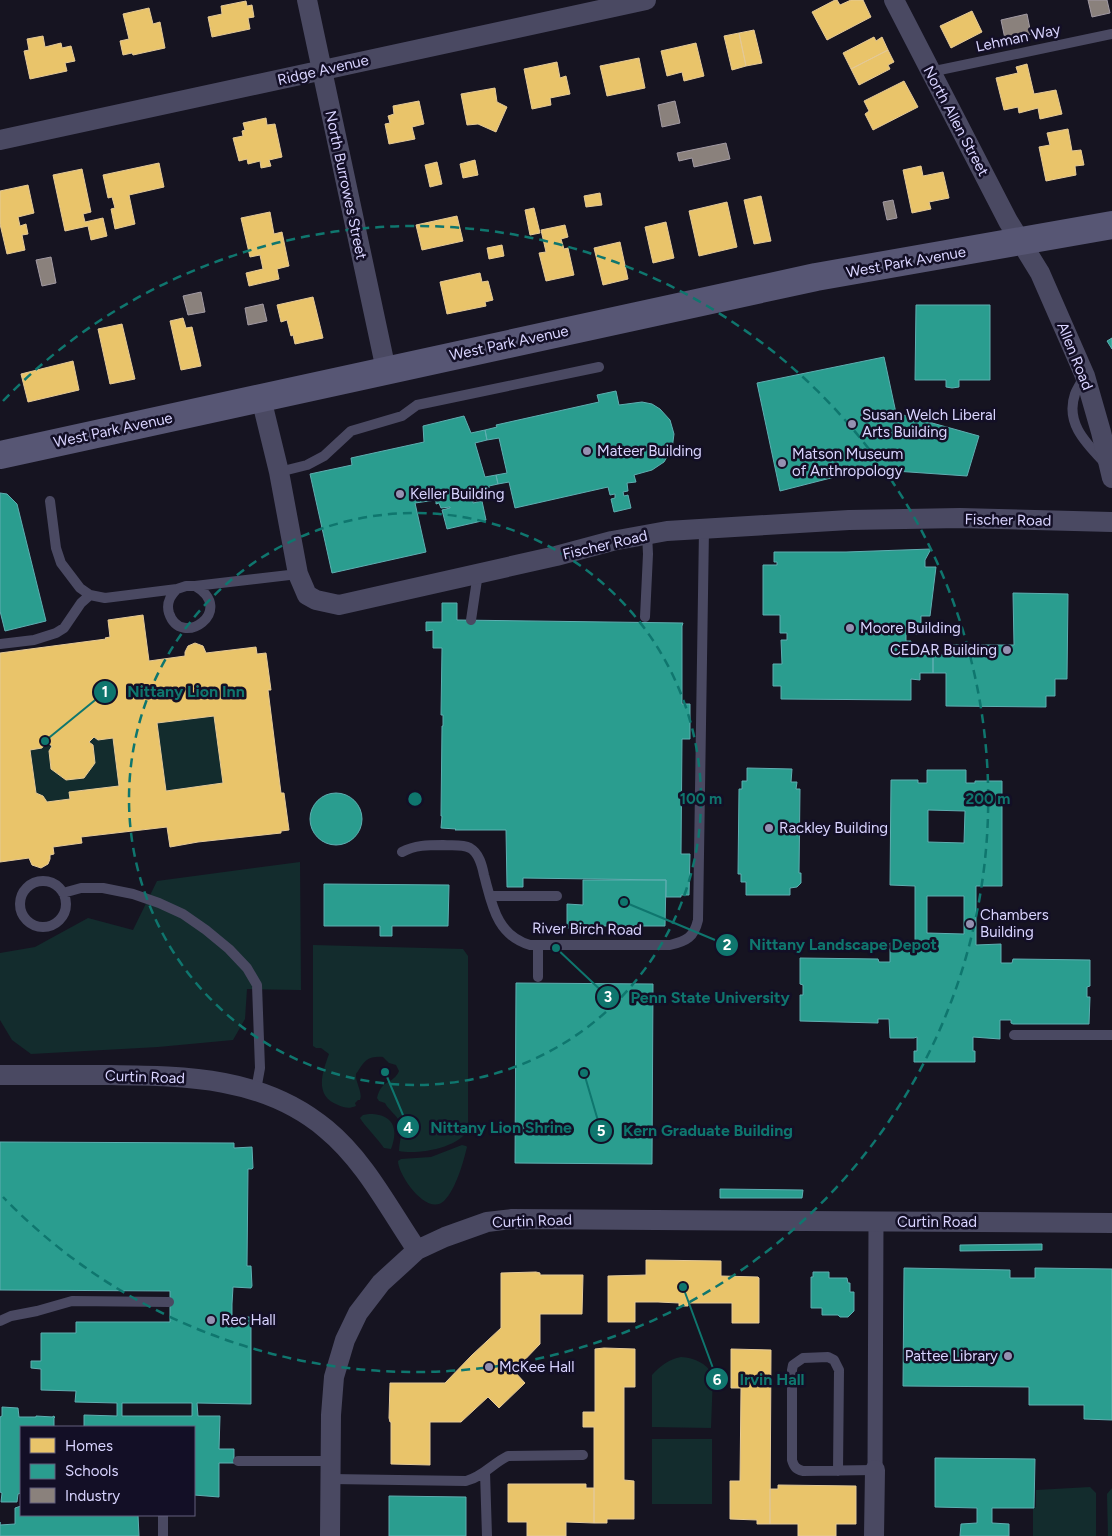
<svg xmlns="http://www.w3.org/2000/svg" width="1112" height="1536" viewBox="0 0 1112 1536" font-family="Figtree,sans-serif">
  <rect width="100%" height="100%" fill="#161421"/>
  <!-- green -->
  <path fill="#132c2d" d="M214,716L223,783L166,791L157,723Z
    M94,737L98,740L113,738L119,786L70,799L47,802L43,796L36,793L30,750L42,748L46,742L52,746L49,751L51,769L66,780L84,778L95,763L93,745L89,742Z
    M300,862L301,990L247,989L245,1019L233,1040L158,1047L31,1054L12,1040L0,1020V953L35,947L88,918L133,930L157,881Z
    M313,945L463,949L468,956V1129C460,1148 417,1155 399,1151C399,1140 405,1129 398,1119C394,1113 388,1109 385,1103L379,1101L377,1098C382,1078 393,1085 399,1071L396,1065L389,1063L383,1057C369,1056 365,1060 358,1071C358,1072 356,1073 356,1074C355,1082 363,1092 360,1100H358L355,1103L356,1106C349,1109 345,1108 338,1105C314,1096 322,1073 329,1054L321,1048H316L313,1046Z
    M369,1114C393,1114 399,1128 391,1149L384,1148C378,1139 364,1125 360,1118L363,1115Z
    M462,1145L466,1146L467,1147C463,1163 456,1189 444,1201C427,1217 398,1175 398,1161L401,1159L431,1157Z
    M681,1357C695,1358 706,1363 713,1375L711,1428L652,1427V1375C660,1366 669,1359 681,1357Z
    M652,1439H712V1504H652Z
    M1090,1487L1096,1493V1536H1033V1508L1036,1507V1490Z
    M1112,1488V1536H1108L1107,1494Z"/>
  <!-- homes -->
  <path fill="#e9c46a" stroke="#e4c997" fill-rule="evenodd" d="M835,0H837L840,5L851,0H863L871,17L827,40L812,12Z
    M246,1L247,6L252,5L254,17L248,18L250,29L212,37L208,17L222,14L221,6Z
    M149,8L153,24L160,22L165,48L133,55L132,53L123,55L120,41L129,39L123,14Z
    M972,11L982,32L951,48L940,26Z
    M754,30L762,63L746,66L739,33Z
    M739,33L746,66L732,70L724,36Z
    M43,36L45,47L61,43L62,48L71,46L75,61L65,63L67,71L30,79L24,51L29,50L27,39Z
    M874,37L876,41L882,37L888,50L851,69L843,53Z
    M696,43L704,76L684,81L682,72L667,76L661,51Z
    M888,50L894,62L888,65L890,69L859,85L851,69Z
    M639,58L645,88L607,96L600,66Z
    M557,62L560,78L566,76L570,94L550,98L551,105L532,109L524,69Z
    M1027,64L1034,94L1056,90L1062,114L1040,119L1038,108L1019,113L1018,107L1004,110L996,78L1018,73L1016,67Z
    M904,81L918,107L873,130L865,114L869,111L864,101Z
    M495,88L497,102L507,107L496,132L478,124L467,125L461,94Z
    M419,101L424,124L412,127L415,139L389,144L385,124L390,123L388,116L394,114L393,106Z
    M266,118L267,125L275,124L282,157L269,160L271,166L261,168L260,161L248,164L247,159L239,161L233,138L243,136L242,131L245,130L243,123Z
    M1068,129L1072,151L1081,150L1084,165L1075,166L1076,175L1046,181L1039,147L1050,145L1047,133Z
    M475,160L478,175L463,178L460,164Z
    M437,162L442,184L430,187L425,165Z
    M159,163L164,187L129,195L135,224L115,229L111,209L115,208L112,197L108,198L103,175Z
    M921,166L923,176L943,172L949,198L929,202L931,209L912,213L903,170Z
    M82,169L91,212L83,214L85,222L103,218L107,236L91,240L88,226L65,231L53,175Z
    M28,185L34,213L18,217L20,226L26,224L28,234L22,235L25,250L7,254L0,224V191Z
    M600,193L602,205L586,207L584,196Z
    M761,196L771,241L754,244L744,200Z
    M727,202L737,247L699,256L689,211Z
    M534,208L540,233L530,235L525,210Z
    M270,212L274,234L282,232L289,266L277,269L279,279L249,286L246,273L263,269L260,255L250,257L241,218Z
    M457,216L463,241L422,250L416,225Z
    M666,222L674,258L653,263L645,227Z
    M565,225L568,237L561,239L564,249L568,248L574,275L546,281L539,253L546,252L541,230Z
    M620,242L628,279L603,285L594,248Z
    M502,245L504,256L489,259L487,248Z
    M480,273L482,282L488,281L493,300L485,302L486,306L447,314L440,282Z
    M313,297L323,338L295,344L293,335L291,336L287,320L281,322L277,305Z
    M183,318L186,328L192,327L201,366L181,370L170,321Z
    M122,324L135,379L110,384L98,329Z
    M73,361L79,390L28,402L21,374Z
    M143,615L149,661L185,656V652L188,646L195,643L203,646L206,653L256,647L257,654L266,653L271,690H268L281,793H284L289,830L281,831V833L198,842L170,847L167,827L81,837L82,843L53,847L54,854L50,855V859L48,864L41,868L32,865L29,858L0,862V653L106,639L105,638L110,637L108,620ZM214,716L223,783L166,791L157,723ZM94,737L98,740L113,738L119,786L69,792L70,799L47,802L43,796L36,793L30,750L42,748L46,742L52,746L49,751L51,769L66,780L84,778L95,763L93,745L89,742Z
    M646,1260L721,1261V1276L758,1277L759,1278V1323H732V1303H688V1306H679V1303L658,1302H635V1322H608V1276L646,1275Z
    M536,1272L540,1273V1275H583L582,1314H540V1344L514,1371L525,1383L499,1408L488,1397L461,1422H430V1465L391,1464V1422H390L389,1418L390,1383H445L472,1355L501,1328V1273Z
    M604,1348L635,1349V1387H624V1480L634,1481V1519H607V1523H594V1427H583V1412H595V1349Z
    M731,1349L771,1350L770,1524H757V1520L730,1519V1481H740L741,1388H731Z
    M508,1484H586V1488H594V1523L566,1522V1536H527V1522H508Z
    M778,1485L856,1486V1524H836V1536H798V1524H770V1489H778Z"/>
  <!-- schools -->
  <path fill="#2a9d8f" stroke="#5eaeb1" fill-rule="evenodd" d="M916,305H990V380H959V387L952,388L946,387V380H915Z
    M1112,338V349L1107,341Z
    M884,357L896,413L979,436L967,476L866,469L780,491L757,383Z
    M616,391L619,405L642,402L652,404L660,409L670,420L674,434L672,449L664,462L652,470L634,475L636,482L627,483L628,491L623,492L624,496L628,495L631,508L614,512L611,499L615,498V494L610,495L608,487L515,508L509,482L498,484L496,475L507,473L499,438L487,440L485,430L497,427L496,425L599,402L597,395Z
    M464,416L471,433L485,430L487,440L475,443L485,477L496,475L498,484L489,486V488L484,489L486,499L473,501V503L482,501L486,520L447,529L442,510L450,508V507L441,508L439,503L436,504V500L415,503L426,552L332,573L310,474L352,465L351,458L424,442L423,426Z
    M0,493L7,494L17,504L46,621L5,631L0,611Z
    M931,549L925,560V567H936L930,616H921V634L906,633V641H911V654L933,655V673H920V680L911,679V700L781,699V686H773V664H782L781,640H787V633H780V615H763V565H777V562H774V552H846Z
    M1013,593L1068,594L1067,679H1055V696H1046V707L946,706V673H933V655H947V645H1014Z
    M442,603H457V620L683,623L682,626V704H690V739H682L681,854H690L689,895H681V897H666V880L523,878V887H507L506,830H455L456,829L441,828L442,816H441L442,726H443V715H441L442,648H433V630L426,631V622H442Z
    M747,768L792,769L791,782H797L796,789H800L799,873H801V883L797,887L790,888V895H746V882H741V874H738L739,789H742V781H747Z
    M927,770H966V783H975V781H1002V886H976V945L1001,944V963H1012L1013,959L1090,960V986L1087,987V997H1090L1089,1024H1013L1011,1023V1020H1000V1039L973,1037V1051H975V1062H914V1051H917V1037L914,1038H890L889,1019H878V1023L800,1021V995H803V985L800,984V958L878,959L879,962H890V943L915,944V886L890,885L891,780H918V783H927ZM928,810L965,811L964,843L928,842ZM927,896H964V934L927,933Z
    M310 819a26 26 0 1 1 52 0a26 26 0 1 1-52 0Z
    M583,880H666L665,926H587V928H567V904L583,905Z
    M324,884L449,885L448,926H392V936H380V926H324Z
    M516,983L653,984L652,1164L515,1163Z
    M0,1142L232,1143H234V1148L252,1147L253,1168L252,1169H248L247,1266H251L252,1286L251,1288L233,1287L232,1304V1317H250L251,1318V1404L197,1403L198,1416H220L219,1449H234V1463H219V1497L194,1495V1427H84V1415L117,1416V1403L75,1402L76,1391L41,1390V1369L31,1368V1361H41V1333H76V1322H170V1291L0,1290ZM122,1403H192V1416H122Z
    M720,1189L803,1190L802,1198H720Z
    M1042,1244V1250L960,1251V1245Z
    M904,1268L1010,1270V1278H1035V1268L1112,1269V1420L1084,1419V1405H1029V1387L903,1386Z
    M813,1272H829V1278H847L848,1283H850V1292H854V1311L848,1317H840L838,1315H822V1308H811V1277H813Z
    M2,1407L18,1408L19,1417H36V1416L53,1417V1416L55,1417L54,1418V1427H21V1493L18,1494L17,1502H1L2,1493L0,1492V1417L2,1416Z
    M935,1458L1035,1459L1034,1508H992V1523L1009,1524V1536H960L961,1524L977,1523V1508L935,1507Z
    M389,1496L466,1497V1536H389Z
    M21,1506V1515H138L139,1536H0V1522V1525L15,1524V1508Z"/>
  <!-- industry -->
  <path fill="#8a817c" stroke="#a29aa3" d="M1088,0H1107L1110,13L1092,17Z
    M1027,14L1031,34L1005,39L1001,20Z
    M675,101L680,123L662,127L658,105Z
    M726,143L730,159L694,167L692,158L679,161L677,153Z
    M893,200L897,218L887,220L883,202Z
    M51,257L56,283L42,286L36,260Z
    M201,292L205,312L188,315L183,296Z
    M263,304L267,321L248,325L245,308Z"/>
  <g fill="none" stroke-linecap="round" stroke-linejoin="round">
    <!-- service -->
    <path stroke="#4a4962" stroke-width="10" d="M930,72L1112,34
      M1084,377C1081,383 1077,389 1075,394C1065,423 1086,443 1104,462
      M279,472L307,465L324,456L351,431L402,416L417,405L599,367
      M50,501L56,548L61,563L80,588L90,595L105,598L177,589L186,586H195L298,574
      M177,589C170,596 166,603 169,613C181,650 237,610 195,586
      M645,617L648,554L647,534
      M471,620L478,573
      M0,644L34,640L56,633L64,628L81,603L90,595
      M402,852C415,845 428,845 443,845C452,846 462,844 470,848C479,853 482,865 484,875C492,904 496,935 530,945H670C687,941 694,937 698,920L704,529
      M20 904a23 23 0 1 1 46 0a23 23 0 1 1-46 0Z
      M63,893L81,888H103L133,894L159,903L183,914L206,930L229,949L247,968L257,985L260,1068L256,1090
      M490,896H557
      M538,946V977
      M1014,1035H1112
      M0,1321L11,1316L37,1311L72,1301L169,1302
      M238,1461H331
      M838,1471L839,1370L834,1360L828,1357L803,1358L793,1365L792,1370V1460C794,1467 796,1469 803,1471L875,1470
      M485,1472L487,1536
      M331,1479L466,1481C483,1477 493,1463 508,1456L583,1455
      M163,1536V1515"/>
    <!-- pedestrian -->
    <path stroke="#4a4962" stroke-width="15" d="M875,1470L876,1222"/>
    <!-- minor -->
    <path stroke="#4a4962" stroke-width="20" d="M307,0L386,370
      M894,0L1008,221L1040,273L1085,376L1101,432L1112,478
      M0,140L646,0
      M261,398L279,472L298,574L307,595L316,600L339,605L556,556L612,541L667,531L849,520L960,518L1112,522
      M0,1075C35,1075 71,1075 106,1075C184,1076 263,1076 326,1129C365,1161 389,1209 417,1250
      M330,1536L331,1415L334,1377L345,1340L358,1313L381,1283L417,1250L445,1237L487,1222L512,1219L1112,1223
      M874,1536L875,1470"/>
    <!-- secondary -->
    <path stroke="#575674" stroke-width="28" d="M0,455L816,277L1112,225"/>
  </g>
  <!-- distance rings -->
  <g fill="none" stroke="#0f766e" stroke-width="2.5" stroke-dasharray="9 6">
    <circle cx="415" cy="799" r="286"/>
    <path d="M3 401A573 573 0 1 1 3 1197"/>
  </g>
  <!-- markers -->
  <g fill="#9591b1" stroke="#130f26" stroke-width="2">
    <circle cx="852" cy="424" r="5"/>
    <circle cx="587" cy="451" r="5"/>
    <circle cx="782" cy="463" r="5"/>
    <circle cx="400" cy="494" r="5"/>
    <circle cx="850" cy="628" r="5"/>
    <circle cx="1007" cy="650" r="5"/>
    <circle cx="769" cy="828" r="5"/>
    <circle cx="970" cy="924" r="5"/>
    <circle cx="211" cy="1320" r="5"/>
    <circle cx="1008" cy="1356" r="5"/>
    <circle cx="489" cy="1367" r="5"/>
  </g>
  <g text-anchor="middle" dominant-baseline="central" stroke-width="5" stroke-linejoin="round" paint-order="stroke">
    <!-- street labels -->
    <g font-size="15" fill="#d9d4ff" stroke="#130f26">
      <text transform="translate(1018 38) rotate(-12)">Lehman Way</text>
      <text transform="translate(323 70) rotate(-13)">Ridge Avenue</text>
      <text transform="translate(956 121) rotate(62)">North Allen Street</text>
      <text transform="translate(346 185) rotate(78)">North Burrowes Street</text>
      <text transform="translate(906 262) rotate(-10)">West Park Avenue</text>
      <text transform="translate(509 343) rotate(-12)">West Park Avenue</text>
      <text transform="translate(1075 356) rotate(68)">Allen Road</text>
      <text transform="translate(113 430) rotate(-12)">West Park Avenue</text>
      <text transform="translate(1008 520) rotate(1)">Fischer Road</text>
      <text transform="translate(605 545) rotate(-13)">Fischer Road</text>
      <text transform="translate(587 929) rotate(1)">River Birch Road</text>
      <text transform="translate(145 1077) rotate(2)">Curtin Road</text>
      <text transform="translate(532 1221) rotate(-2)">Curtin Road</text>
      <text x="937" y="1222">Curtin Road</text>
    </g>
    <!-- poi labels -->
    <g font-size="15" fill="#d9d4ff" stroke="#130f26" text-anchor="start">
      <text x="862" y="415">Susan Welch Liberal<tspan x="862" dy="17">Arts Building</tspan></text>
      <text x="597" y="451">Mateer Building</text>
      <text x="792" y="454">Matson Museum<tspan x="792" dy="17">of Anthropology</tspan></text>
      <text x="410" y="494">Keller Building</text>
      <text x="860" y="628">Moore Building</text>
      <text x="997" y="650" text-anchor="end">CEDAR Building</text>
      <text x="779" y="828">Rackley Building</text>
      <text x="980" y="915">Chambers<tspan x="980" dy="17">Building</tspan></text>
      <text x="221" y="1320">Rec Hall</text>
      <text x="998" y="1356" text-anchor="end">Pattee Library</text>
      <text x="499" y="1367">McKee Hall</text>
    </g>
  </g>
  <circle cx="415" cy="799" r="8" fill="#0f766e" stroke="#130f26" stroke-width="2.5"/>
  <g font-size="15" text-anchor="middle" font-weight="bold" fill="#0f766e" stroke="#130f26" stroke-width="5" stroke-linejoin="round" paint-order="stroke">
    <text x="701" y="804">100 m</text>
    <text x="988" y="804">200 m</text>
  </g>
  <!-- callouts -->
  <path fill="none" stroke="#0f766e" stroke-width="2" d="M45 741L105 692M624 902L727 945M556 948L608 997M385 1072L408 1127M584 1073L601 1131M683 1287L717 1379"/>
  <g fill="#0f766e" stroke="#130f26" stroke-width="2">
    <circle cx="45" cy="741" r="5"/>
    <circle cx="624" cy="902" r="5"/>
    <circle cx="556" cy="948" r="5"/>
    <circle cx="385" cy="1072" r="5"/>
    <circle cx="584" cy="1073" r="5"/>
    <circle cx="683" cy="1287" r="5"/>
    <circle cx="105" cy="692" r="12"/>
    <circle cx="727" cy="945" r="12"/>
    <circle cx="608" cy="997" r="12"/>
    <circle cx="408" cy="1127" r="12"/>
    <circle cx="601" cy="1131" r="12"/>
    <circle cx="717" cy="1379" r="12"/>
  </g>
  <g font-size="15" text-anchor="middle" font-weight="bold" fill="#fff">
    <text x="105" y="697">1</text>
    <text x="727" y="950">2</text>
    <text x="608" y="1002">3</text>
    <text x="408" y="1133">4</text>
    <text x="601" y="1136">5</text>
    <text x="717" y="1385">6</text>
  </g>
  <g font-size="16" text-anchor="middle" font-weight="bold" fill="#0f766e" stroke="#130f26" stroke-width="5" stroke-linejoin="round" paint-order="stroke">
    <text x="186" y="697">Nittany Lion Inn</text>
    <text x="843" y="950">Nittany Landscape Depot</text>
    <text x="710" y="1003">Penn State University</text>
    <text x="501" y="1133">Nittany Lion Shrine</text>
    <text x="708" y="1136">Kern Graduate Building</text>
    <text x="772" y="1385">Irvin Hall</text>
  </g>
  <!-- legend -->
  <rect x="20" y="1426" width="175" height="90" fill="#130f26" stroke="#625e7d"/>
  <rect x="30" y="1438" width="25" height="15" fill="#e9c46a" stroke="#625e7d"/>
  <text x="65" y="1451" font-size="15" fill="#d9d4ff">Homes</text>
  <rect x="30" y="1464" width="25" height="15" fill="#2a9d8f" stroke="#625e7d"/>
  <text x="65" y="1476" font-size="15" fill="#d9d4ff">Schools</text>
  <rect x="30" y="1488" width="25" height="15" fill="#8a817c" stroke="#625e7d"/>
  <text x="65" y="1501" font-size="15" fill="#d9d4ff">Industry</text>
</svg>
